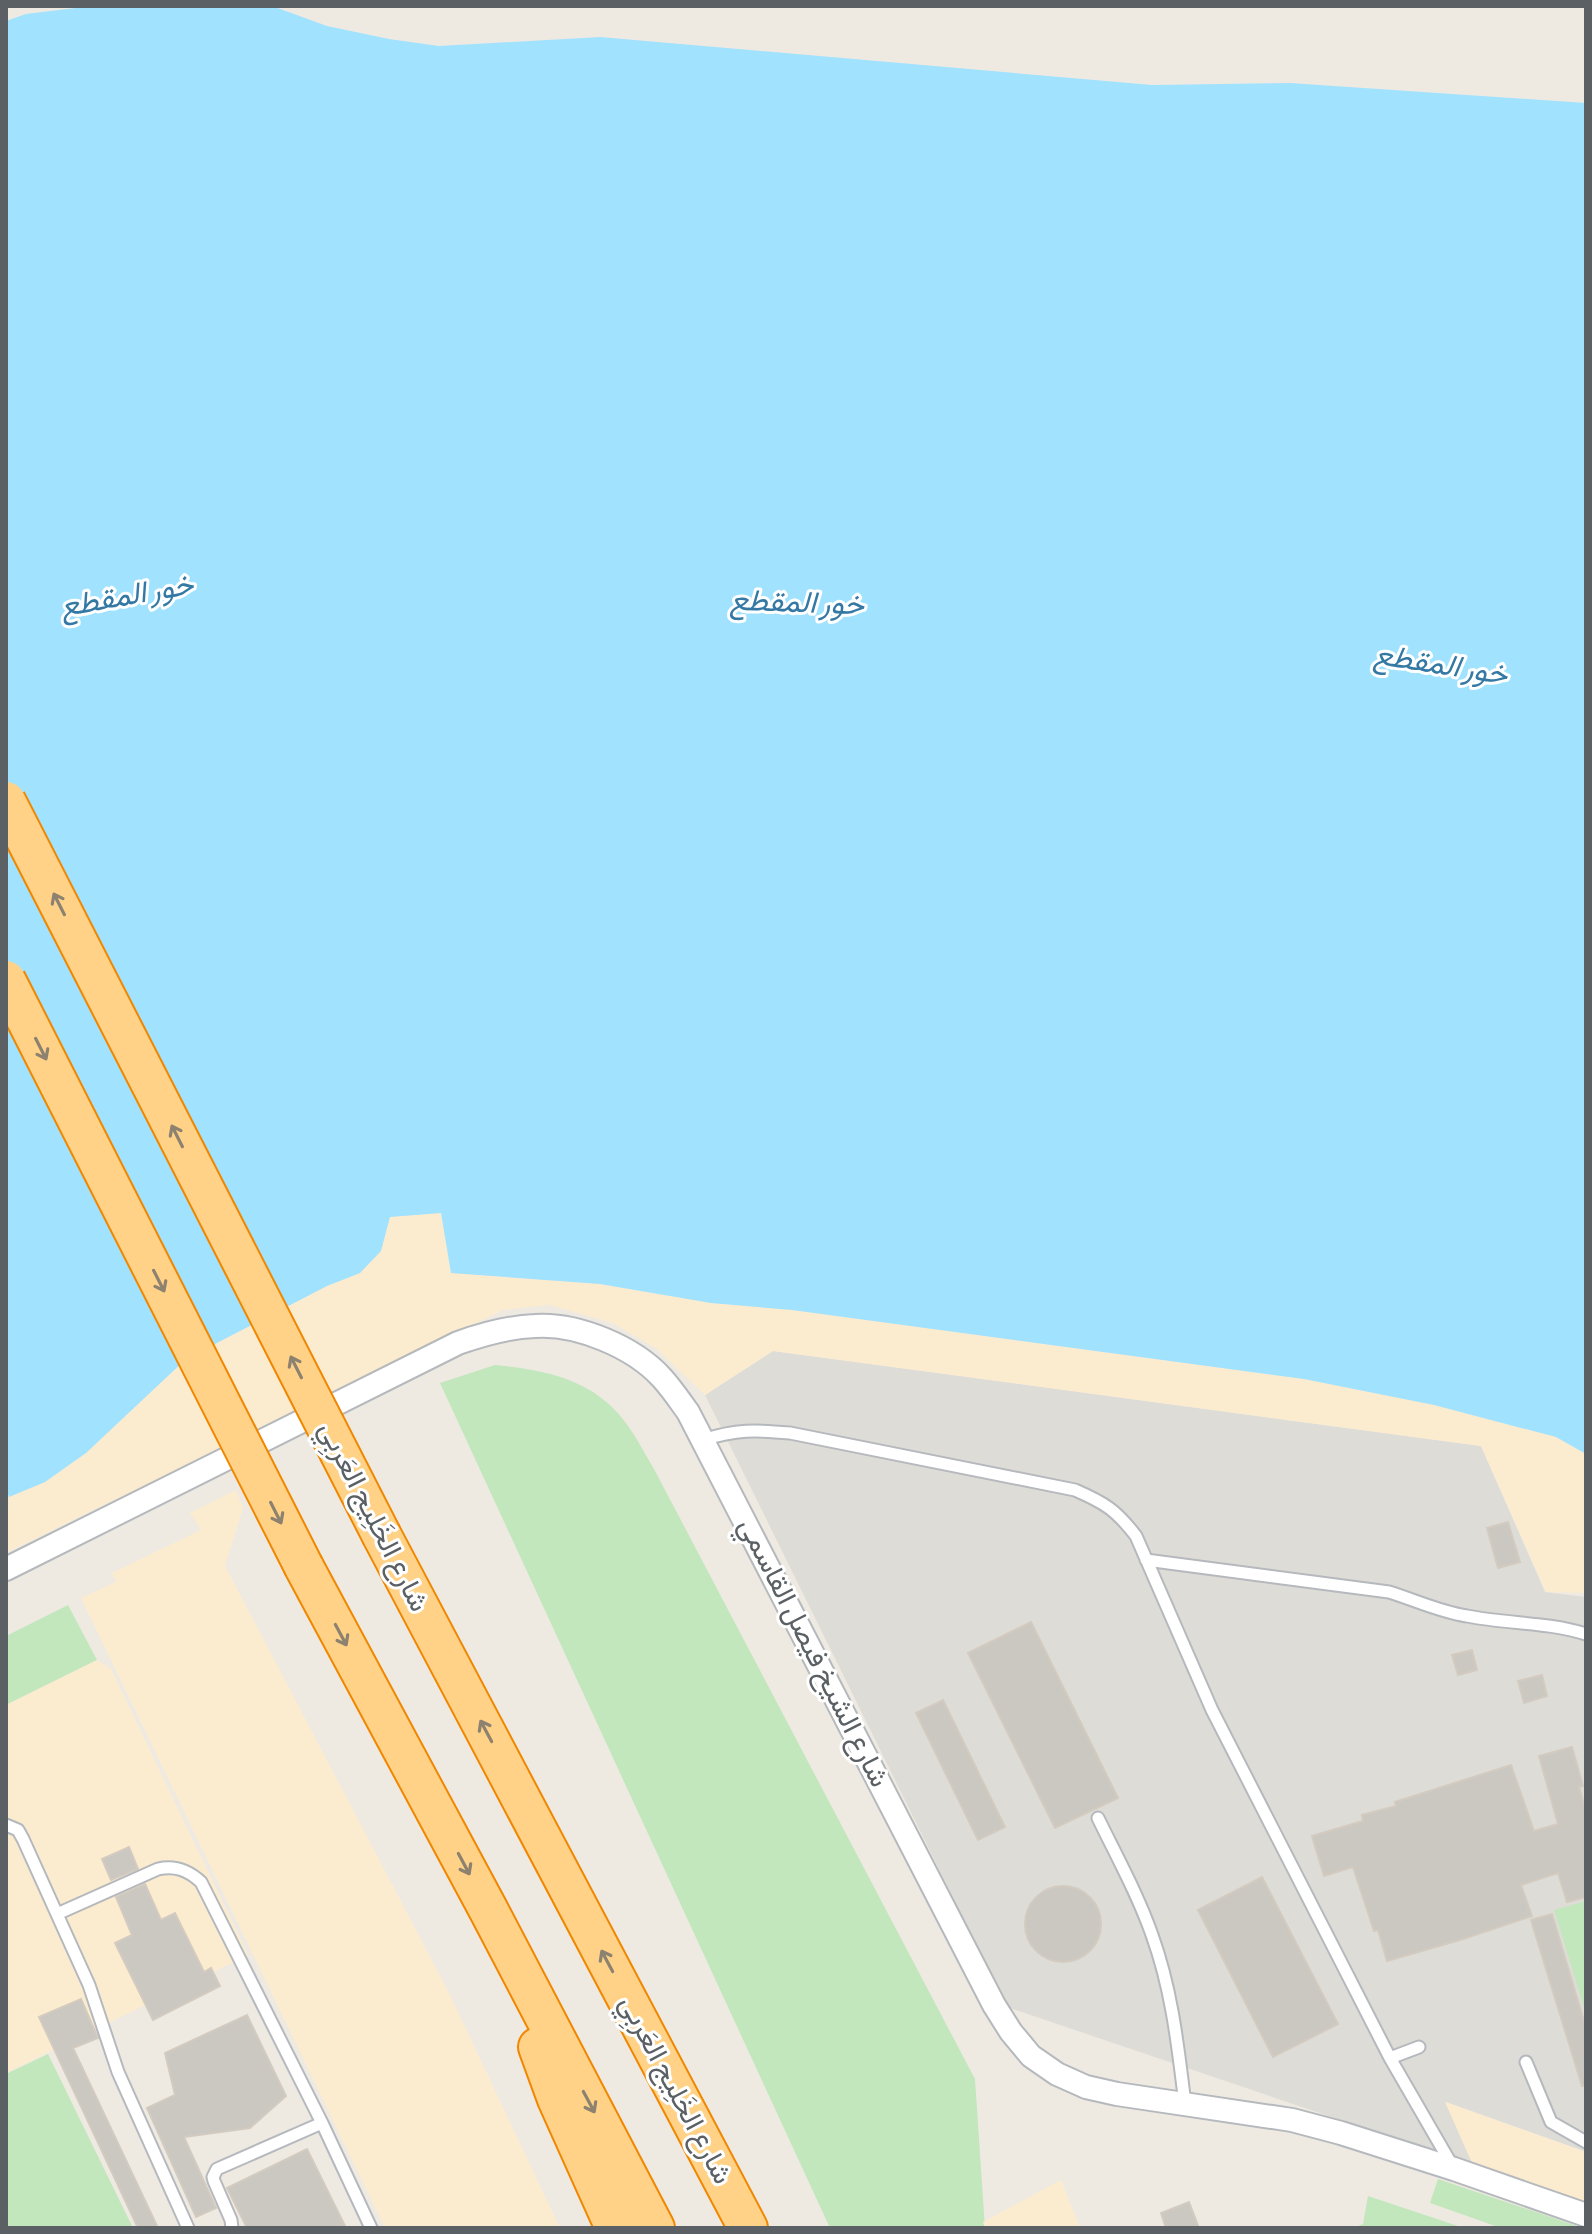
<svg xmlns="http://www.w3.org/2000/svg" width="1592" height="2234" viewBox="0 0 1592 2234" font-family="'Alegreya Sans',Vazirmatn,sans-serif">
  <rect width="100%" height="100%" fill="#eeeae2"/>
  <!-- industrial -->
  <path fill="#dedcd6" d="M773,1351L1481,1446L1545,1592L1586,1597V2152L1446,2102L1473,2165L1007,2007L705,1395Z"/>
  <!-- green -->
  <path fill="#c2e7bc" d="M495,1365C536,1369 580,1376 611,1406C630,1424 641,1447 654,1469L975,2079L985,2228H830L440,1383Z
    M68,1605L97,1660L6,1705V1636Z
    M1586,1901V2014L1554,1910Z
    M48,2054L133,2228H6V2074Z
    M1438,2179L1583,2228H1501L1430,2203Z
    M1368,2196L1464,2228H1353L1363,2224Z"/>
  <!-- sand -->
  <path fill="#fceccf" d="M441,1213L451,1273L600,1284L711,1303L792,1310L1304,1379L1434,1405L1556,1437L1586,1454V1593L1546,1592L1481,1446L773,1351L705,1395L657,1349L613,1323L549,1305L503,1310L6,1553L9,1497L45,1482L86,1453L186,1359L327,1286L360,1273L381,1251L389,1217Z
    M236,1490L243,1508L225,1566L448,1991L560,2228H385L81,1598L116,1582L112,1573L201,1530L190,1513Z
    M97,1660L111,1669L248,1955L6,2073V1705Z
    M1445,2102L1586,2152V2204L1473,2165Z
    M1061,2180L1080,2228H985L983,2222Z"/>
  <!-- water -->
  <path fill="#a1e2ff" d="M92,6H272L327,26L389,39L439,46L600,37L1152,85L1290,83L1586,103V1454L1556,1437L1434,1405L1304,1379L792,1310L711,1303L600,1284L451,1273L441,1213L390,1217L381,1251L360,1273L327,1286L186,1359L86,1453L45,1482L9,1497L6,1488V21L26,14Z"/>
  <!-- building -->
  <path fill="#cbc7c1" stroke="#d3cbc0" stroke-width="2" d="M1508,1522L1520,1562L1498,1568L1487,1528Z
    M1031,1622L1118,1798L1055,1828L968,1653Z
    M1472,1650L1477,1670L1458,1675L1452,1655Z
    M1542,1675L1547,1696L1524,1703L1518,1681Z
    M943,1700L1005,1827L978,1840L916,1713Z
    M1572,1747L1583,1786L1579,1787L1586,1811V1897L1567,1902L1558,1873L1521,1885L1532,1916L1460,1940L1387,1961L1378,1930L1374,1931L1353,1867L1324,1876L1312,1836L1363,1821L1362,1815L1396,1806L1395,1802L1511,1765L1534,1831L1558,1824L1539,1756Z
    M129,1847L138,1869L111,1880L102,1859Z
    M1262,1877L1338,2024L1273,2057L1198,1910Z
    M145,1884L161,1920L175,1913L204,1972L211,1968L220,1986L153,2020L115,1943L132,1935L116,1897Z
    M1025 1924a38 38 0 1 1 76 0a38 38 0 1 1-76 0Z
    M1552,1914L1586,2028V2085L1582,2086L1531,1920Z
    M81,1999L98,2038L73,2048L158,2228H138L39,2017Z
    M247,2015L286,2096L250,2128L184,2137L216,2208L196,2217L147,2108L175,2095L165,2053Z
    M307,2149L346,2228H247L227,2188Z
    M1189,2202L1199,2228H1166L1161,2213Z"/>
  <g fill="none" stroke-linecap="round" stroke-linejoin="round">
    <defs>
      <path id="lane" d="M703,1440C736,1429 756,1430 790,1433L1075,1490C1105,1503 1116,1510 1136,1536L1212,1710L1390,2058L1453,2167
        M1146,1560L1389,1592C1415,1600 1440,1612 1467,1616C1507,1624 1548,1622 1586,1634
        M1098,1818C1117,1857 1138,1895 1152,1935C1172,1990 1178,2047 1185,2104
        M6,1825L18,1830L23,1839L89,1985L118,2072L188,2228
        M57,1914L158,1869C175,1865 188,1870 201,1882L322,2123L371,2228
        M1390,2058L1419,2047
        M1526,2062L1551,2122L1586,2142
        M232,2228L231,2220L214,2181L213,2177L217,2169L322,2123"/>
      <path id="street" d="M6,1569L458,1343C483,1334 508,1327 535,1326C577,1323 634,1347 662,1378C672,1389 680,1401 688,1412L994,2005L1011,2032L1031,2056L1057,2074L1086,2087L1117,2094L1292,2120L1341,2133L1454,2169L1586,2215"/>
      <path id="highway" d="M382,1536L748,2228
        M304,1567L488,1909L655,2228
        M538,2047L557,2099L615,2228"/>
    </defs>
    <!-- lane casing -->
    <use href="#lane" stroke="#b5b9bd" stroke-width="15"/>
    <!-- street casing -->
    <use href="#street" stroke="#b5b9bd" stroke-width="26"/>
    <!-- highway casing -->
    <use href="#highway" stroke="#f08700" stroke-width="42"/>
    <!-- lane -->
    <use href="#lane" stroke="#fff" stroke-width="11"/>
    <!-- street -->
    <use href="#street" stroke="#fff" stroke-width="22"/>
    <!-- highway -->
    <use href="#highway" stroke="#ffd288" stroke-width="38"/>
    <defs>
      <path id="highway-bridge" d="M6,801L382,1536
        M6,980L304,1567"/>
    </defs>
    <!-- highway-bridge casing -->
    <use href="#highway-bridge" stroke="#f08700" stroke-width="42" stroke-linecap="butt"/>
    <!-- highway-bridge -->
    <use href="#highway-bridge" stroke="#ffd288" stroke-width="38"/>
  </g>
  <!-- one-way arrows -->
  <defs><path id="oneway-shaft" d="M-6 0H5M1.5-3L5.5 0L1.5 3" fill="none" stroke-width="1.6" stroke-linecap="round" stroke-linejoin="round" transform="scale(2)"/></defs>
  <g stroke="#8c826f">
    <use href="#oneway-shaft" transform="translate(59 904) rotate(-117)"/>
    <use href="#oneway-shaft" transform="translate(41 1049) rotate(63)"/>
    <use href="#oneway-shaft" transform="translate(177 1136) rotate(-117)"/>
    <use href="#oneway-shaft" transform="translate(159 1281) rotate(63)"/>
    <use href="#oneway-shaft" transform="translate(296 1367) rotate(-117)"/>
    <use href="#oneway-shaft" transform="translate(276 1513) rotate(63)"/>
    <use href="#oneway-shaft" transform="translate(341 1635) rotate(62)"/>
    <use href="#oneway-shaft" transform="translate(486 1731) rotate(-118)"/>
    <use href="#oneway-shaft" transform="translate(464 1864) rotate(62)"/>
    <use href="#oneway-shaft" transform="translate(607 1961) rotate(-118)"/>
    <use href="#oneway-shaft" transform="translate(589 2102) rotate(62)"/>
  </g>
  <g text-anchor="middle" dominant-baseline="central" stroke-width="6" stroke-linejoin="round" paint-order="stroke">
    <!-- street labels -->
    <g font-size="28" fill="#5a6064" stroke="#fff">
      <text transform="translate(373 1517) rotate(63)">شارع الخَلِيج العَربِي</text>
      <text transform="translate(813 1653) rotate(63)">شارع الشيخ فيصل القاسمي</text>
      <text transform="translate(675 2090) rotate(62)">شارع الخَلِيج العَربِي</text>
    </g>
    <!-- water labels -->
    <g font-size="30" font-style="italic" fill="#3478a4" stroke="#fff">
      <text transform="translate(127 596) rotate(-10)">خور المقطع</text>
      <text transform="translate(797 603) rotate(2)">خور المقطع</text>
      <text transform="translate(1441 665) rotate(9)">خور المقطع</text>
    </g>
  </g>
  <!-- border -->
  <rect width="1592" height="2234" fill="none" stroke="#5a6064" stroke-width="16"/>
</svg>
